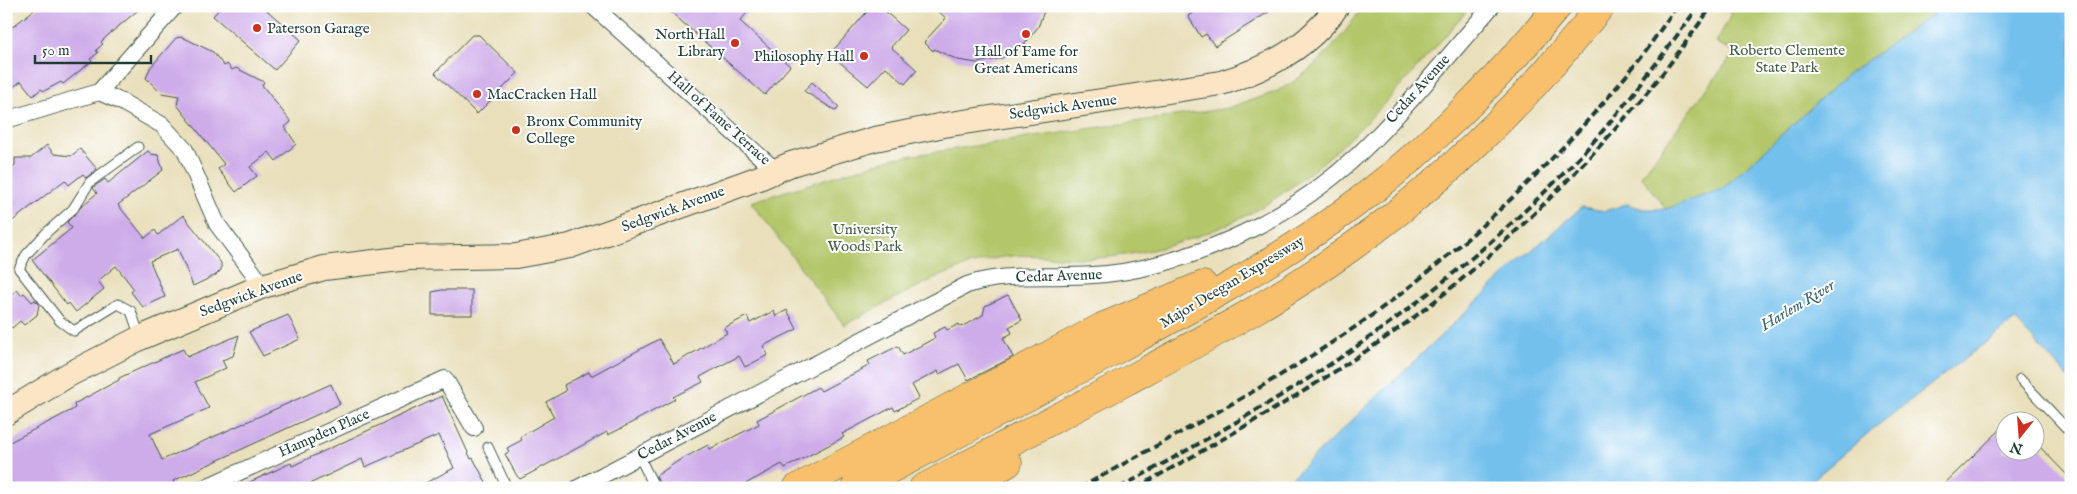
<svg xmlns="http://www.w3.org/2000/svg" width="2077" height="494" viewBox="0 0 2077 494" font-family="'IM FELL English',serif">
  <rect width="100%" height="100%" fill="#fff"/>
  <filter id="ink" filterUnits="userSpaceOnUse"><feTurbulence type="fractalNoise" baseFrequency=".02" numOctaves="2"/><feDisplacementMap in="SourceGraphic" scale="10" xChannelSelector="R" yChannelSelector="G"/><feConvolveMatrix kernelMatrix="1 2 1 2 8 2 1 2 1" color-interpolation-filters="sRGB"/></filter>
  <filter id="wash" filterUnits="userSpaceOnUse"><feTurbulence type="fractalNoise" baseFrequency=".0096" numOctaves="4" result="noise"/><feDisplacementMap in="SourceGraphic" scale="20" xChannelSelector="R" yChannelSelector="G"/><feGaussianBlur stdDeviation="1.12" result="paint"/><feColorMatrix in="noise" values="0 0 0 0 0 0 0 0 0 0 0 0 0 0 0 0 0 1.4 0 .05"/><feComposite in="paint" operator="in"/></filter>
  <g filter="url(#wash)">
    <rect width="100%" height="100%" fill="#e9dfbb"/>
    <!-- green -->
    <path fill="#b3c669" stroke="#69824e" d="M1363,6H1471C1409,77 1348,152 1268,203C1238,222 1202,236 1168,246C1141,253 1109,259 1082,258C1056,258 1028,253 1003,257C947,266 894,300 844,325L751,202L894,158L1228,108C1243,102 1260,98 1275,92C1310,76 1343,38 1363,6Z
      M1726,6H1944L1847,75L1722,189L1666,209L1641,176L1734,53L1716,42L1732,13L1724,9Z"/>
    <!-- water -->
    <path fill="#73c0ed" stroke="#497e90" d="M1944,6H2071V380L2015,320L1873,429L1803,488H1281L1518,262L1582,207L1605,211L1626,204L1644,209H1666L1722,189L1847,75Z"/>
    <g id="blocks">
      <!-- building -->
      <path fill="#ceabe9" d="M39,6H143L107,36L101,42L103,44L96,50L98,53L90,59L92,61L63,84L61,82L44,91L41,89L33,96L21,81L6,93V32Z
        M222,6H262L301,40L275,70L213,16Z
        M664,6H753L740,21L790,66L765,95Z
        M872,6H879L906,30L891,47L917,70L905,84L886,67L868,86L830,54Z
        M932,6H1046L1038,27L1024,45L1002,58L977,63L958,60L934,49L933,51L924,42L946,18Z
        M1204,6H1278L1215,46L1206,34L1201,37L1188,16Z
        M472,35H479L518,73L477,114L435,73Z
        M182,37L213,52L224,66L227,64L232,70L236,68L264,82L262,85L291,122L285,127L296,144L276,161L269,152L250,167L257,176L236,192L218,169L224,164L177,105L179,96L161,93L146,78L150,68L176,38Z
        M812,82L839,107L836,111L804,91Z
        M47,145L54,154L71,156L80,149L97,169L86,178L83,174L69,185L65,180L6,226V171L15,165V158H31Z
        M148,151L151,154L158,155L163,170L118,205L145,238L155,230L158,235L183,215L221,263V270L216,275L193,286L178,249L150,261L165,297L143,307L131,292L134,289L116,266L98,281L104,289L76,312L69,303L67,305L32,260L72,228L67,222L83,205L97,193L93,188L95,186L105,179L108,183Z
        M17,290L21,295L24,293L32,302L35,300L39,304L37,315L24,325L20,321L12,328L6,321V299Z
        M442,290H472V315H432V292Z
        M1008,295L1022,320L1009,327L1012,333L1003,338L1013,357L968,380L959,364L939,374L938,371L912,385L919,398L895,411L893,407L842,434L844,437L785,468L782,464L738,488H661L656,476L678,461L708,445L710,449L759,424L757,420L818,387L821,391L870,365L868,361L898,346L903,355L935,338L933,333L945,327L947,330L959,324L961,327L983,315L985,306Z
        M787,310L797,329L763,346L768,355L745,367L739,356L700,377L703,382L673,397L675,399L620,429L608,435L607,432L520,479L517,476L505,454L509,452L507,448L522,440L520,437L554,417L546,402L566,391L564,385L589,372L591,376L659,339L674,364L727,333L724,328L747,316L750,323L774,311L776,316Z
        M288,315L300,339L263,356L249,332Z
        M239,335L233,356L222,360L226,368L195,382L209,408L150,434L162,460L331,384L340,404L173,481L174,484L167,488H6V444L72,410L75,408L74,404L119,380V378L183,349L187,357Z
        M442,396L471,459L473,458L489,488H416L454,468L439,435L365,467L362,459L301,488H237L291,463L292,466Z
        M2004,426V452H2034V441L2071,479V488H1940Z"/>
    </g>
  </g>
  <g filter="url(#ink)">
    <use href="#blocks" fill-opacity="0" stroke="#3d5548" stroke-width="1"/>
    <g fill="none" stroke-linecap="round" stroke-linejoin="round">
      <defs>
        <path id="service" d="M138,147L90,182L73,209L47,232L26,255L19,269L60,321L74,331L118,304L131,311L140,337
          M2020,379L2071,433
          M488,447L507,488
          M639,456L655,488"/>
        <path id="minor" d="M593,6L776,171
          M99,92L175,6
          M6,120L99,92L122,102L162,125L185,150L217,224L263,286
          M204,488L445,379L474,428
          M578,488L967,285C999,274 1032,277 1065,276C1091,276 1117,274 1143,268C1223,250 1298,211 1358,155C1406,109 1448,56 1492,6"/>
        <path id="secondary" d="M6,413L68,375L140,338L263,286L324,268L408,258L516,256L570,246L759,178L791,164L875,139L944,125L1221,83C1267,69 1310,47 1337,6"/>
        <path id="motorway" d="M797,488L1102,327L1203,285
          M855,488C938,444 1020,401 1103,357C1185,312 1268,267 1344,212C1424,154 1495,83 1558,6
          M923,488C991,453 1058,417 1125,382C1203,340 1282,298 1353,246C1447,179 1530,96 1601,6
          M966,488L1008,463"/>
      </defs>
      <!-- service casing -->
      <use href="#service" stroke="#3d5548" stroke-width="11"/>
      <!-- minor casing -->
      <use href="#minor" stroke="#3d5548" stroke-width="18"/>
      <!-- secondary casing -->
      <use href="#secondary" stroke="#3d5548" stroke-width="26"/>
      <!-- motorway casing -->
      <use href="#motorway" stroke="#3d5548" stroke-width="29"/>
      <!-- service -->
      <use href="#service" stroke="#fff" stroke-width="9"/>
      <!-- minor -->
      <use href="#minor" stroke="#fff" stroke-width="16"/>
      <!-- secondary -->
      <use href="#secondary" stroke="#fce5c4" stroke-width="24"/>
      <!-- motorway -->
      <use href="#motorway" stroke="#f8bf6c" stroke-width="28"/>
      <!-- rail -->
      <path stroke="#1f3d34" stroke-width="4" stroke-dasharray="8 4" stroke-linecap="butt" d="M1080,488C1186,429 1297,372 1394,299C1482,231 1564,153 1634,66C1649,47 1663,26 1677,6
        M1119,488C1179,455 1240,421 1298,385C1394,325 1484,253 1564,173C1613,124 1657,62 1699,6
        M1136,488C1229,436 1322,384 1409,321C1500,253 1582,170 1655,83C1675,58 1693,32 1712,6"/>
    </g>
  </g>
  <!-- markers -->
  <g fill="#c8321e" stroke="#fff" stroke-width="2">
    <circle cx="257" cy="28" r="5"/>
    <circle cx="1026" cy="34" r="5"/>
    <circle cx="735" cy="43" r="5"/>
    <circle cx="864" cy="56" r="5"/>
    <circle cx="477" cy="94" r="5"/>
    <circle cx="516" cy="130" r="5"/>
  </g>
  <g text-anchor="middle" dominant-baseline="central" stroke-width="4" stroke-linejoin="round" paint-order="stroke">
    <!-- poi labels -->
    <g font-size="15" fill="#1f3d34" stroke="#fff" text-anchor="start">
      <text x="267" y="28">Paterson Garage</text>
      <text x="725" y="34" text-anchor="end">North Hall<tspan x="725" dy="17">Library</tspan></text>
      <text x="1026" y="51" text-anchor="middle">Hall of Fame for<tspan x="1026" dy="17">Great Americans</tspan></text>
      <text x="854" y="56" text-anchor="end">Philosophy Hall</text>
      <text x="487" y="94">MacCracken Hall</text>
      <text x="526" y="121">Bronx Community<tspan x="526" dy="17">College</tspan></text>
    </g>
    <!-- park labels -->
    <g font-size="15" fill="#445f41" stroke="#fff">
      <text x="1787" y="50">Roberto Clemente<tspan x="1787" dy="17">State Park</tspan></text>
      <text x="865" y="229">University<tspan x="865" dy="17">Woods Park</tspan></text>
    </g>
    <!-- street labels -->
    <g font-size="15" fill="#1f3d34" stroke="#fff">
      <text transform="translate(1418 89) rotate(-48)">Cedar Avenue</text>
      <text transform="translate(1063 107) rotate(-8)">Sedgwick Avenue</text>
      <text transform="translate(719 118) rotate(42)">Hall of Fame Terrace</text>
      <text transform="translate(673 209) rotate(-20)">Sedgwick Avenue</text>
      <text transform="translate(1059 276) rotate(-2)">Cedar Avenue</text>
      <text transform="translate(1232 282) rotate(-31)">Major Deegan Expressway</text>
      <text transform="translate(251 294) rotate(-20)">Sedgwick Avenue</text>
      <text transform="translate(324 433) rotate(-24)">Hampden Place</text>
      <text transform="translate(677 436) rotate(-28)">Cedar Avenue</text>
    </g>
    <!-- water labels -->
    <g font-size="16" font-style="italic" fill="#38646c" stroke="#fff">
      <text transform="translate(1798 306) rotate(-31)">Harlem River</text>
    </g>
  </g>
  <!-- margin -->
  <rect width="2077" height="494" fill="none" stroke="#fff" stroke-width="25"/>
  <!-- north arrow -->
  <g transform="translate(2020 436) rotate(197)"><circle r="24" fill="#ffffff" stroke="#a5b1ae"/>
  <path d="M0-4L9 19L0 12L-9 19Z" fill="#c8321e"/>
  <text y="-8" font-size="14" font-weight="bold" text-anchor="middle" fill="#1f3d34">N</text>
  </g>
  <!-- scale -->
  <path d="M35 55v8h116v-8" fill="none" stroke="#1f3d34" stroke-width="2.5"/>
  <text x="42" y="55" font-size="15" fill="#1f3d34" stroke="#ffffff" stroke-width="4" paint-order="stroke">50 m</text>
</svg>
